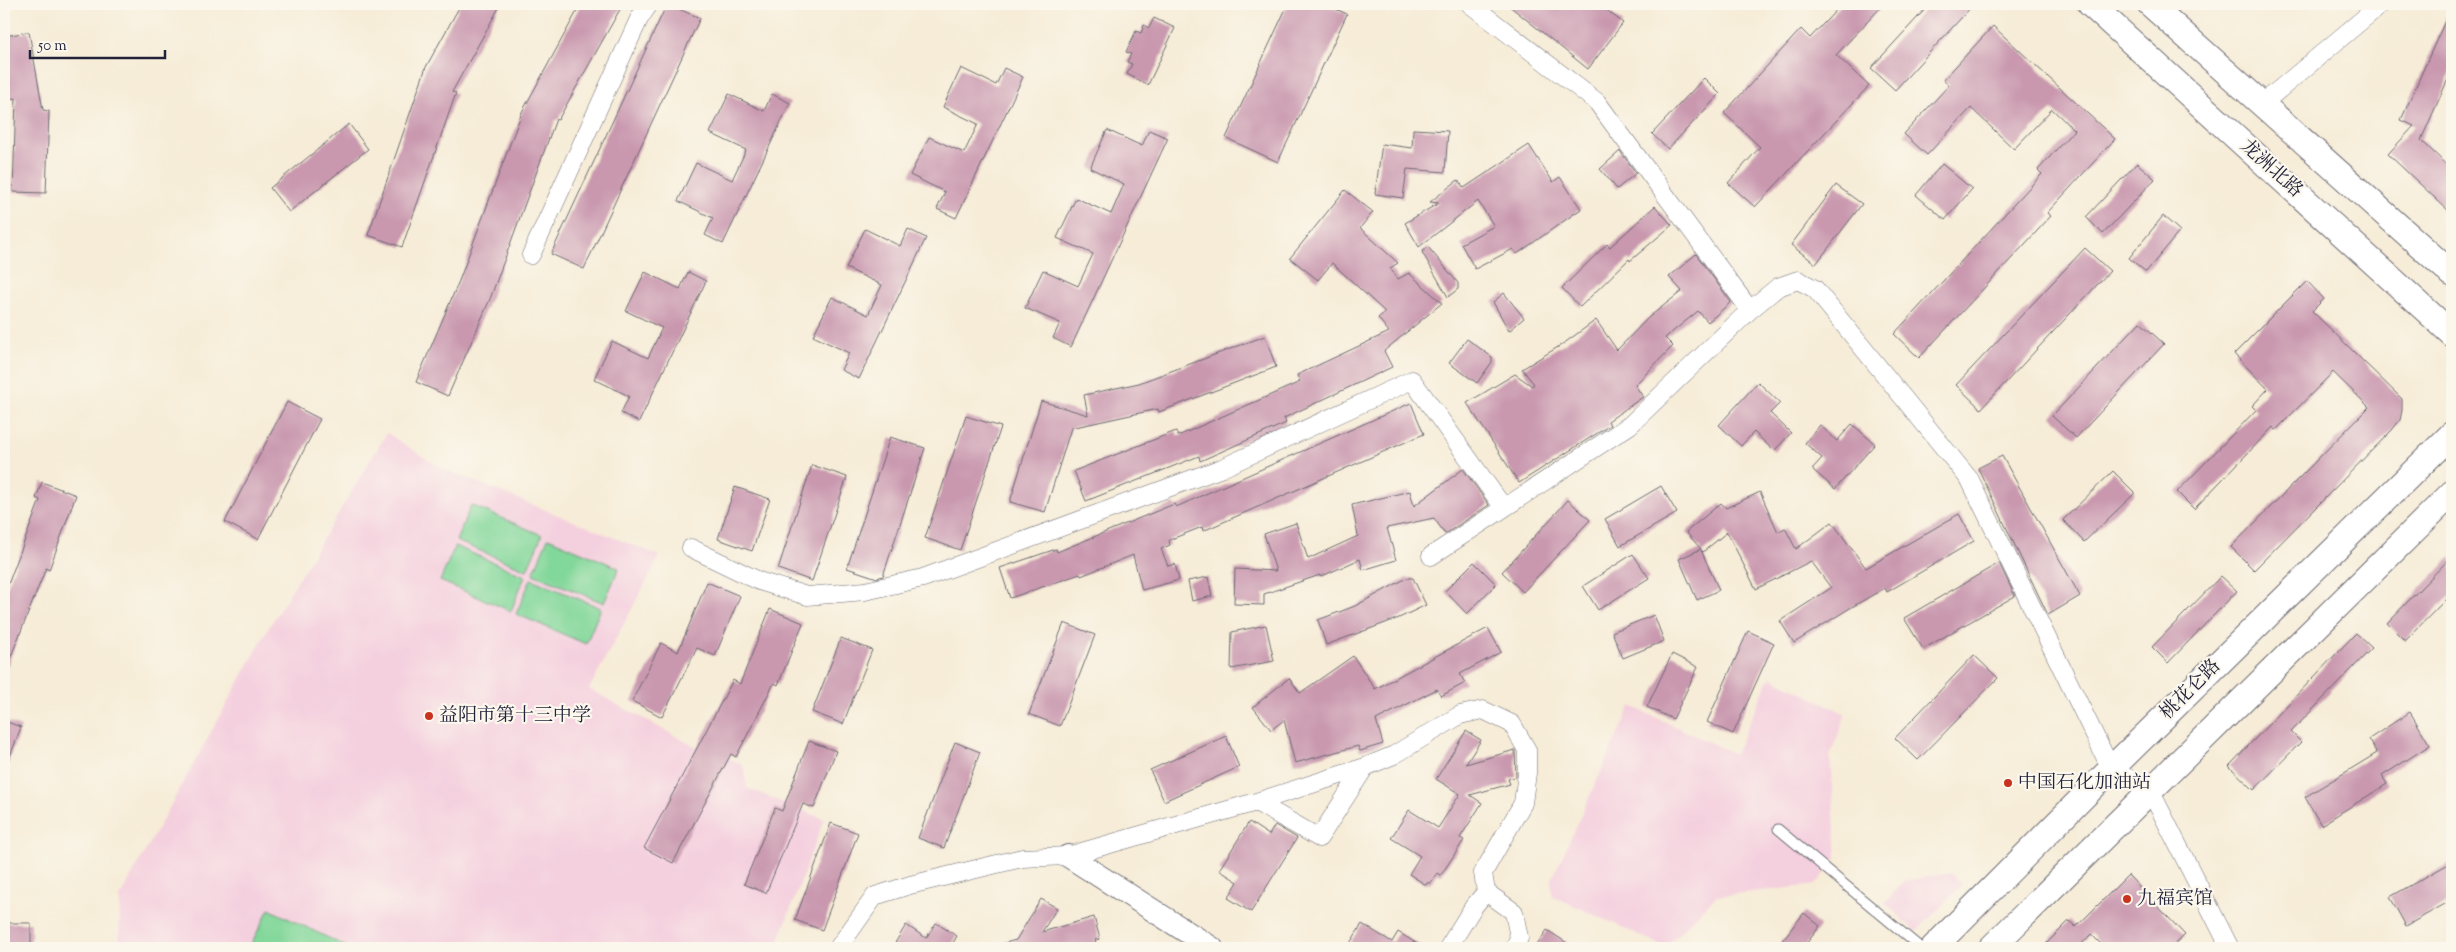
<svg xmlns="http://www.w3.org/2000/svg" width="2456" height="952" viewBox="0 0 2456 952" font-family="'Sorts Mill Goudy','Noto Serif SC',serif">
  <rect width="100%" height="100%" fill="#fbf7ec"/>
  <filter id="ink" filterUnits="userSpaceOnUse"><feTurbulence type="fractalNoise" baseFrequency=".02" numOctaves="2"/><feDisplacementMap in="SourceGraphic" scale="10" xChannelSelector="R" yChannelSelector="G"/><feConvolveMatrix kernelMatrix="1 2 1 2 8 2 1 2 1" color-interpolation-filters="sRGB"/></filter>
  <filter id="wash" filterUnits="userSpaceOnUse"><feTurbulence type="fractalNoise" baseFrequency=".0096" numOctaves="4" result="noise"/><feDisplacementMap in="SourceGraphic" scale="20" xChannelSelector="R" yChannelSelector="G"/><feGaussianBlur stdDeviation="1.12" result="paint"/><feColorMatrix in="noise" values="0 0 0 0 0 0 0 0 0 0 0 0 0 0 0 0 0 1.4 0 .05"/><feComposite in="paint" operator="in"/></filter>
  <g filter="url(#wash)">
    <rect width="100%" height="100%" fill="#f6ecd7"/>
    <!-- built -->
    <path fill="#f4cfde" d="M387,433L441,468L660,556L589,689L686,742L743,764L747,788L824,819L776,948H119L120,897L268,629Z
      M1770,677L1846,714L1830,756L1837,858L1816,885L1716,896L1665,947L1553,896L1551,881L1631,706L1735,754Z
      M1951,873L1962,885L1916,932L1885,903L1904,881Z"/>
    <!-- green -->
    <path fill="#82d79a" stroke="#527c6a" d="M471,505L542,535L527,570L456,541Z
      M548,538L619,568L604,603L533,574Z
      M455,546L525,576L511,611L440,581Z
      M531,579L601,608L586,644L516,614Z
      M269,909L349,948H249Z"/>
    <g id="blocks">
      <!-- building -->
      <path fill="#c998af" d="M461,4H501L452,92L456,93L402,247L368,235L426,67Z
        M581,4H623L558,120L556,119L490,299L448,396L416,382L459,281L522,112Z
        M667,4L700,18L584,269L551,254Z
        M1288,4H1324L1347,14L1278,162L1226,138Z
        M1507,4H1599L1623,23L1588,69Z
        M1842,4H1884L1836,55L1869,86L1755,207L1728,183L1760,147L1724,113L1801,29L1810,38Z
        M1930,4H1974L1895,90L1871,68Z
        M2452,5V70L2421,140L2452,170V214L2388,154L2414,126L2401,120Z
        M1154,18L1175,28L1148,85L1127,74L1132,64L1127,62L1131,54L1126,52L1136,31L1141,33L1144,25L1149,28Z
        M1993,26L2115,139L2047,213L2051,216L1919,358L1894,334L2042,174L2038,170L2074,130L2052,109L2014,149L1971,108L1927,155L1904,134L1949,85L1943,80Z
        M29,32L43,110L49,111L46,193L13,192L16,98L8,99L4,73V36Z
        M961,68L996,85L1004,68L1023,77L956,218L937,209L945,192L910,175L929,137L964,153L978,124L943,107Z
        M1704,78L1720,94L1668,149L1652,134Z
        M729,94L764,111L772,94L790,103L723,244L705,235L713,218L678,201L696,163L732,180L746,150L710,133Z
        M349,124L368,149L289,212L270,188Z
        M1413,129L1448,131L1445,172L1407,169L1403,198L1375,194L1382,144L1412,148Z
        M1107,130L1142,146L1149,130L1168,138L1071,347L1053,338L1060,323L1025,308L1043,270L1078,286L1093,254L1057,238L1076,198L1111,214L1124,184L1090,168Z
        M1529,145L1553,182L1560,177L1581,209L1517,254L1513,249L1475,269L1461,244L1494,226L1478,201L1419,247L1405,223L1439,203L1430,202L1458,180L1464,188Z
        M1620,151L1636,173L1617,189L1600,169Z
        M2137,163L2155,179L2103,234L2086,217Z
        M1942,164L1972,189L1945,220L1916,195Z
        M1836,185L1862,204L1816,264L1791,245Z
        M1345,190L1373,212L1360,228L1398,263L1390,268L1398,279L1409,273L1442,303L1384,351L1392,367L1284,418L1286,423L1200,461L1199,456L1086,501L1074,471L1176,431L1178,436L1300,382L1297,375L1389,332L1378,318L1385,312L1332,263L1318,280L1290,258Z
        M1655,206L1672,225L1630,261L1629,259L1580,307L1562,288L1607,244L1610,247Z
        M2163,216L2180,231L2146,272L2129,258Z
        M865,229L900,246L908,229L926,238L859,379L841,370L849,353L813,336L832,297L868,315L882,285L846,268Z
        M1428,247L1458,283V289L1448,297L1422,252Z
        M2085,248L2110,271L1981,409L1956,385Z
        M1696,254L1731,302L1708,322L1698,311L1665,338L1673,346L1635,385L1643,397L1608,421L1610,425L1519,483L1467,403L1515,374L1532,386L1534,384L1522,369L1563,344L1596,320L1617,350L1648,318L1682,291L1669,277Z
        M645,272L680,289L688,272L706,281L639,422L621,413L629,396L594,379L612,341L648,358L662,328L626,311Z
        M2307,281L2324,299L2312,311L2402,399V410L2400,420L2392,430L2254,570L2231,547L2369,407L2333,372L2276,430L2273,427L2194,509L2177,492L2256,410L2252,406L2268,389L2234,354Z
        M1504,293L1524,318L1509,331L1493,302Z
        M2140,322L2164,344L2076,438L2052,416Z
        M1265,336L1276,367L1159,412L1158,409L1071,428L1045,512L1010,502L1041,401L1088,415L1084,395L1139,383Z
        M1467,339L1492,357V362L1477,383L1449,363Z
        M1758,382L1780,403L1770,413L1791,433L1774,451L1754,432L1741,446L1719,425Z
        M287,402L320,419L258,539L225,522Z
        M1411,403L1424,434L1203,531L1202,527L1169,540L1170,545L1161,549L1168,566L1175,564L1179,580L1142,590L1133,555L1081,576L1080,574L1010,598L1000,568L1056,549L1057,552L1174,504L1176,507Z
        M966,416L1001,427L960,550L925,538Z
        M1852,424L1875,444L1835,489L1812,469L1822,458L1805,443L1820,425L1837,441Z
        M890,437L925,448L883,576L877,578L847,568Z
        M2002,456L2080,596L2048,615L1978,468Z
        M812,465L847,477L812,581L778,569Z
        M1463,469L1489,505L1445,534L1434,518L1387,528L1396,560L1363,570L1360,559L1320,577V575L1264,594V605L1234,604L1235,569L1276,571L1264,534L1296,523L1308,559L1358,536L1352,505L1410,491L1414,506Z
        M2113,471L2135,493L2084,542L2063,520Z
        M42,482L76,495L49,570L46,568L4,674V595L40,500L36,498Z
        M1661,486L1677,513L1620,546L1605,519Z
        M735,487L770,499L752,551L718,539Z
        M1760,492L1778,532L1785,528L1796,549L1832,522L1866,568L1959,514L1974,541L1887,592L1885,588L1850,608L1794,643L1780,621L1831,588L1811,561L1756,589L1727,532L1703,552L1701,550L1719,590L1697,600L1679,559L1701,549L1686,532L1721,503L1726,508Z
        M1568,500L1590,520L1523,592L1502,572Z
        M1633,554L1649,578L1598,610L1583,586Z
        M2452,556V593L2405,641L2387,623Z
        M1474,562L1496,584L1467,614L1445,591Z
        M1999,563L2015,596L1923,649L1904,618Z
        M2221,576L2237,591L2168,663L2152,647Z
        M1208,577L1212,596L1192,601L1188,581Z
        M1407,578H1413L1426,605L1399,618L1326,645L1318,620L1355,606Z
        M707,582L740,596L715,656L697,648L662,717L632,701L661,643L678,652Z
        M770,609L803,623L778,685L774,683L736,757L731,754L673,863L644,848L733,680L740,684Z
        M1654,615L1664,641L1623,658L1612,632Z
        M1064,623L1095,635L1060,726L1029,714Z
        M1266,625L1274,661L1231,669L1232,632Z
        M1488,628L1501,652L1460,674L1465,683L1441,696L1437,689L1376,720L1383,744L1360,751L1358,746L1295,763L1284,720L1271,730L1253,707L1289,678L1300,693L1353,656L1375,689Z
        M1748,631L1774,643L1733,734L1707,722Z
        M2356,633L2372,648L2291,732L2301,742L2254,790L2229,766Z
        M841,638L872,650L843,724L812,712Z
        M1672,654L1698,667L1673,719L1647,707Z
        M1974,655L1998,678L1918,760L1895,738Z
        M2410,712L2430,745L2382,776L2387,784L2321,825L2305,797L2377,753L2369,739Z
        M4,721L21,727L5,770H4Z
        M1466,731L1481,740L1466,764L1515,750L1516,777L1508,779L1510,784L1470,795L1482,803L1460,838L1464,840L1441,875L1437,873L1430,884L1428,882L1426,885L1409,874L1420,856L1391,838L1409,810L1438,828L1460,794L1436,779Z
        M1226,736L1239,767L1164,801L1150,770Z
        M809,741L836,751L814,808L803,804L766,893L744,884L775,808L782,811Z
        M955,742L980,752L944,848L918,838Z
        M1249,822L1269,835L1275,825L1297,838L1251,912L1228,898L1238,882L1219,870Z
        M831,823L858,833L822,930L795,920Z
        M2452,862V900L2406,926L2390,897Z
        M2128,875L2185,935L2171,948H2105L2091,934L2078,948H2042L2069,921L2076,927Z
        M1041,899L1057,908L1042,932L1094,917L1100,939L1095,940L1096,943L1078,948H1001V944L1016,940Z
        M1804,913L1820,926L1803,948H1776Z
        M4,923H31V948H4Z
        M936,923L957,936L950,948H892L906,925L926,938Z
        M1362,924L1392,942L1398,932L1424,948H1347Z
        M1547,930L1575,948H1535Z"/>
    </g>
  </g>
  <g filter="url(#ink)">
    <use href="#blocks" fill-opacity="0" stroke="#6c6972" stroke-width="1"/>
    <g fill="none" stroke-linecap="round" stroke-linejoin="round">
      <defs>
        <path id="service" d="M1778,829L1921,948"/>
        <path id="minor" d="M1470,4L1597,102L1750,310L1778,287L1798,280L1815,289L1970,480L2111,769L2150,790L2230,948
          M2262,104L2381,4
          M531,255L639,19L649,4
          M691,548L759,581L807,596L865,591L923,578L1222,468L1412,380L1504,508
          M1431,556L1630,425L1750,310
          M1256,802L1365,767
          M838,948L875,896L910,885L1022,858L1068,856L1256,802L1319,838L1365,767L1394,755L1460,715L1483,710L1512,724L1527,750V773L1523,803L1483,873L1486,892L1514,912L1519,938L1514,948
          M1448,948L1474,906L1486,892"/>
        <path id="tertiary" d="M1068,856L1212,948"/>
        <path id="secondary" d="M2090,4L2452,334
          M2150,4L2452,274
          M1933,948L2111,769L2452,434
          M1991,948L2452,493"/>
      </defs>
      <!-- service casing -->
      <use href="#service" stroke="#6c6972" stroke-width="11"/>
      <!-- minor casing -->
      <use href="#minor" stroke="#6c6972" stroke-width="19"/>
      <!-- tertiary casing -->
      <use href="#tertiary" stroke="#6c6972" stroke-width="24"/>
      <!-- secondary casing -->
      <use href="#secondary" stroke="#6c6972" stroke-width="27"/>
      <!-- service -->
      <use href="#service" stroke="#fff" stroke-width="9"/>
      <!-- minor -->
      <use href="#minor" stroke="#fff" stroke-width="18"/>
      <!-- tertiary -->
      <use href="#tertiary" stroke="#fff" stroke-width="22"/>
      <!-- secondary -->
      <use href="#secondary" stroke="#fff" stroke-width="25"/>
    </g>
  </g>
  <!-- markers -->
  <g fill="#c8321e" stroke="#fbf7ec" stroke-width="2">
    <circle cx="429" cy="716" r="5"/>
    <circle cx="2008" cy="783" r="5"/>
    <circle cx="2127" cy="899" r="5"/>
  </g>
  <g text-anchor="middle" dominant-baseline="central" stroke-width="4.5" stroke-linejoin="round" paint-order="stroke">
    <!-- street labels -->
    <g font-size="19" fill="#22223b" stroke="#fbf7ec">
      <text transform="translate(2271 169) rotate(42)">龙洲北路</text>
      <text transform="translate(2191 690) rotate(-45)">桃花仑路</text>
    </g>
    <!-- poi labels -->
    <g font-size="19" fill="#22223b" stroke="#fbf7ec" text-anchor="start">
      <text x="439" y="716">益阳市第十三中学</text>
      <text x="2018" y="783">中国石化加油站</text>
      <text x="2137" y="899">九福宾馆</text>
    </g>
  </g>
  <!-- margin -->
  <rect width="2456" height="952" fill="none" stroke="#fbf7ec" stroke-width="20"/>
  <!-- scale -->
  <path d="M30 50v8h135v-8" fill="none" stroke="#22223b" stroke-width="2.5"/>
  <text x="38" y="50" font-size="15" fill="#22223b" stroke="#fbf7ec" stroke-width="4" paint-order="stroke">50 m</text>
</svg>
